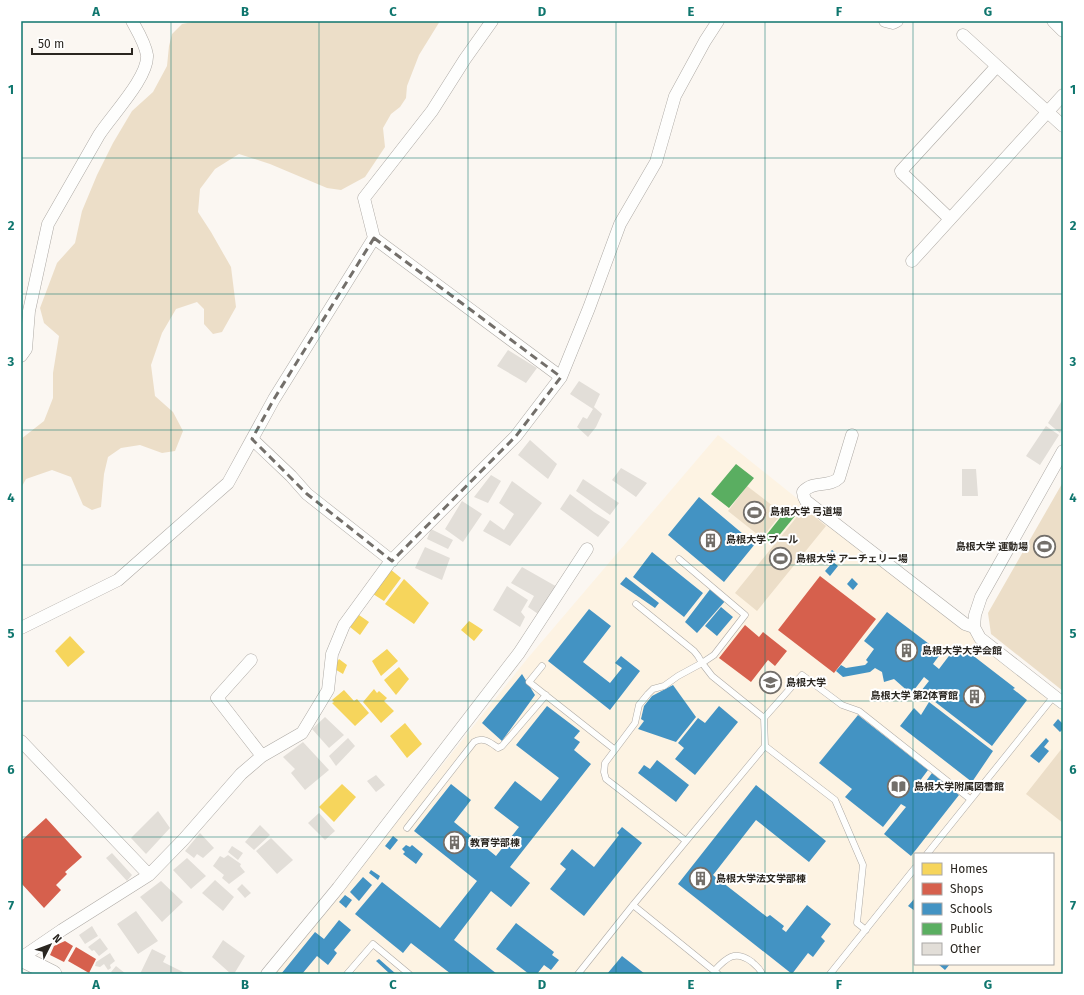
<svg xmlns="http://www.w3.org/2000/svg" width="1084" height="995" viewBox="0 0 1084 995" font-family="'Fira Sans','Noto Sans JP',sans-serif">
  <rect width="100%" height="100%" fill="#fbf7f2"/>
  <!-- built -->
  <path fill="#fdf3e3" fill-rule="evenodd" d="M718,435L804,504L962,625L1063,706V974H275L527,659ZM915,854H1053V964H915Z"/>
  <!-- green -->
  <path fill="#ecdec8" d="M198,21H440L419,55L407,86L406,98L400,107L391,114L383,128L385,147L365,177L341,190L327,188L270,164L239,154L215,169L200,189L198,212L211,232L231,267L236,307L222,332L213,334L204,324V309L197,302L176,309L162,333L151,365L155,396L173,412L183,431L175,451L162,453L140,445L121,448L108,457L104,474L101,507L92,510L83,505L71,477L52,470L26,479L21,488V439L44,421L53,398V373L59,336L44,323L40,308L57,263L75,243L82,211L97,175L113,143L132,111L153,92L167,66L169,46L172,34L182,24Z
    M1063,482V691L991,634L988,613Z
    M747,486L782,513L762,538L728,511Z
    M804,508L826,526L757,611L735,593Z
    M1063,747V823L1026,794Z"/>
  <!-- homes -->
  <path fill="#f6d55c" d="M390,569L401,578L384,601L373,594Z
    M404,579L429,603L414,624L385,604Z
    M359,615L369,622L360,635L350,627Z
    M469,621L483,630L474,641L461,630Z
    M70,636L85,652L68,667L55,651Z
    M387,649L398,661L381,676L372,661Z
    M339,659L347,665L343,674L333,668Z
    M399,667L409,679L396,695L384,680Z
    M374,689L377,693L379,691L387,698L384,701L394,711L381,723L363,702Z
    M344,690L354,701L357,699L369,713L355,726L332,703L334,702L332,700Z
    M405,723L422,744L407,758L390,736Z
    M342,784L356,797L334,822L319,807Z"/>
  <!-- shops -->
  <path fill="#d6604d" d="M820,576L876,619L834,673L778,630Z
    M745,625L759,637L763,632L787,651L775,666L768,660L751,682L719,658Z
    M46,818L82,857L65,872L67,874L56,885L61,890L44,908L21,883V841Z
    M65,941L73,946L64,962L50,955L54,946Z
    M76,947L96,959L89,973L68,961Z"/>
  <!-- schools -->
  <path fill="#4393c3" d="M699,497L755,544L724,582L668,535Z
    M832,550L837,554L831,561L826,557Z
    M652,552L703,593L684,617L633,577Z
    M833,562L838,566L830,576L825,571Z
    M626,577L659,603L655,608L620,584Z
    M852,578L858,584L853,590L847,584Z
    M711,588L726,600L697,633L685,622Z
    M721,607L733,617L717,636L705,626Z
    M589,609L611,626L583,662L610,683L622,668L615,663L621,656L640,671L610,710L548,661Z
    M887,612L941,653L933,664L939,669L958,644L1015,688L1013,689L1027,700L992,746L921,691L929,681L924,677L911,694L894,679L884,682L882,672L875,668L870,672L843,677L836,671L841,665L846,668L865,665L868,662L866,660L874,649L864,641Z
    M522,674L535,695L502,741L482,723Z
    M673,685L696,717L676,742L638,729L644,721L641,719L644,706L652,696Z
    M929,702L993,751L972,782L900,726L914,708L921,715Z
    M547,706L580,731L574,738L580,742L574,750L591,764L510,867L530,883L511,907L491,891L454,940L497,974H451L411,943L403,953L355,914L382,882L440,928L477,881L414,831L451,784L471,800L454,822L496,856L519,827L494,808L515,781L541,801L559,778L516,745Z
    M719,706L738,722L695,775L675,759L684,748L678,743L698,718L705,723Z
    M858,715L928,770L919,782L923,785L932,773L959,795L911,856L884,834L906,807L901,804L883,827L845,797L852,789L819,763Z
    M1058,719L1063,724V729L1060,732L1053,725Z
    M1046,738L1049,741L1044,747L1049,751L1039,763L1030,756Z
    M657,760L689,785L676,802L638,773L644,765L650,769Z
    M756,785L826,841L809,862L756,820L713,875L767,917L770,915L784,926L782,929L786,932L807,905L831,924L821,937L825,941L813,957L808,953L792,974L678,884Z
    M622,827L642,843L584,916L550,889L566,869L560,864L572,849L594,867L619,835L617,833Z
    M393,836L398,840L390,850L385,846Z
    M406,845L410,847L412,845L423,854L416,864L403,854L405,852L402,849Z
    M371,870L380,876L378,880L369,873Z
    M363,877L372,885L359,901L350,892Z
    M345,895L352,900L346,908L339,902Z
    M915,898V911L908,906Z
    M339,920L351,930L334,950L337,953L328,965L317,956L302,974H281L315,932L324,939Z
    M516,923L554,952L552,955L559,960L551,970L544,965L537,974H529L496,949Z
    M622,956L645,974H607Z
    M379,959L396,974H390L376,961Z
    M938,964H950L945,970Z"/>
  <!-- public -->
  <path fill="#5aae61" d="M736,464L754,478L729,508L711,494Z
    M787,509L795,516L772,544L764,538Z"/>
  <!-- building -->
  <path fill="#e2ded8" d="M508,350L537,368L526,383L497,366Z
    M579,381L600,394L594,407L602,414L596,427L588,437L577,427L583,417L587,419L593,409L570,394Z
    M1063,399V428L1060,433L1048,423Z
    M1046,426L1059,435L1040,465L1026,456Z
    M530,440L557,464L548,479L518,455Z
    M621,468L647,483L636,497L612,480Z
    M962,469H976L978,496H962Z
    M491,475L501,481L488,503L474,497Z
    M583,479L619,503L610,515L576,491Z
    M512,481L542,503L510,546L483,531L490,520L504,530L514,514L499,503Z
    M570,494L594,512L610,522L598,537L560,509Z
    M462,501L482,514L463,542L445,529Z
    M431,529L453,540L448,549L427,539Z
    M425,547L450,558L442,580L415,568Z
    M522,567L559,588L541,616L528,607L534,596L511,583Z
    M507,586L528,600L521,612L525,617L520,627L493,610Z
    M325,717L344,735L329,748L312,729Z
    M348,738L355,746L336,766L329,756Z
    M303,742L329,770L305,790L291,773L295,769L283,757Z
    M376,775L385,785L376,792L367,781Z
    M158,811L170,828L146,854L131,838Z
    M319,813L335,831L325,840L308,823Z
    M260,825L270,835L254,850L245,842Z
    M200,833L214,848L203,858L197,854L194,858L185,851Z
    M271,838L293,860L277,874L256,851Z
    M232,846L243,853L238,860L228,852Z
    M112,853L132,875L127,881L106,858Z
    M228,855L241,864L240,866L245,872L229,884L222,878L224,875L213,866L220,856L224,858Z
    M187,858L206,876L191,889L173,870Z
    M215,880L234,897L223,911L202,893Z
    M161,881L183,902L162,922L140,897Z
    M242,884L251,893L245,898L237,889Z
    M136,911L158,941L138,954L117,924Z
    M92,926L98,936L85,944L79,935Z
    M100,938L108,949L99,956L94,950L92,951L88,947Z
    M223,940L245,956L234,974H231L212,957Z
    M152,949L166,956L163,962L187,974H140Z
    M110,953L115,961L110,965L111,968L108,970L104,964L100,967L95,966L96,962Z
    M116,966L126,974H113L111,972Z"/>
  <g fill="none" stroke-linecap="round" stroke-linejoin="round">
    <defs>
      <path id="lane" d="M636,604L694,651L698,656L702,663L714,655L745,615L679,559
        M542,666L529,682L614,749
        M765,746L835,800L863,865L857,923L866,930
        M407,828L474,742C483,736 491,743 498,748L502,746L546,695
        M686,841L606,779L604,772L605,763L635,723L639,705L648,694L653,689L664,686L678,676L702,663L712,676L764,718
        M927,854L1054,696
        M633,905L718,974
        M714,971C726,958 735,949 752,962C756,966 760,968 762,974
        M347,974L373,944L409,974
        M578,974L633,905L765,746L764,718L802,675L842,705L859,711L970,799
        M830,974L915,868"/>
      <path id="street" d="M492,21L465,59L432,111L364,198L374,238L561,377
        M885,21L893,23L897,21
        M1053,21L1063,31
        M997,66L1063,126
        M950,219L902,173L901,171L997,66L963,35
        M912,261L1063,95
        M21,356L26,349L29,311L48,224L99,135C111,116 149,77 147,55C145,43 138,32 132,21
        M852,435L839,478C829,488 813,480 803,492L804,497L806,501L965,624L974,627
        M252,439L291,476L307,494L392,561
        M1063,451L981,597L975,615L974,627L980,638L1063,703
        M21,628L118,580L228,483L274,399L374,238
        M251,660L217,698L262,756
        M21,741L149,875
        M21,958L62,930L149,875L184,839L241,774L262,756L302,733L328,690L332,654L344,625L390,562L516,436L561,377L589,308L620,224L656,162L675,96L705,41L718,21
        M267,974L338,888L519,653L587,549"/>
      <path id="secondary" d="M21,958L53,974"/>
    </defs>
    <!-- lane casing -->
    <use href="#lane" stroke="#ada9a4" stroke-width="7"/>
    <!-- street casing -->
    <use href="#street" stroke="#ada9a4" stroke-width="13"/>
    <!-- secondary casing -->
    <use href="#secondary" stroke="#ada9a4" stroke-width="18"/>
    <!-- lane -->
    <use href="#lane" stroke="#fefefd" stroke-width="6"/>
    <!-- street -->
    <use href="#street" stroke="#fefefd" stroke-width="12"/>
    <!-- secondary -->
    <use href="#secondary" stroke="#fefefd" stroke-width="17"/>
  </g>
  <!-- marked area -->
  <path fill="none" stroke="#736f6a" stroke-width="3" stroke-dasharray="8 5" stroke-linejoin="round" d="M374,238L561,377L516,436L392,561L307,494L252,439L274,399Z"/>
  <!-- grid -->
  <path fill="none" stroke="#0f766e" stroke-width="1" stroke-opacity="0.55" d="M171,21V974M319,21V974M468,21V974M616,21V974M765,21V974M913,21V974M21,158H1063M21,294H1063M21,430H1063M21,565H1063M21,701H1063M21,837H1063"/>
  <!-- icons -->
  <defs>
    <symbol id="stadium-ring" viewBox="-11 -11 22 22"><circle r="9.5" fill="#fff" stroke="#736f6a" stroke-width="1.5"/><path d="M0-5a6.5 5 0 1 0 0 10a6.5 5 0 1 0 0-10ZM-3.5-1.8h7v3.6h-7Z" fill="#736f6a"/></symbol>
    <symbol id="building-ring" viewBox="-11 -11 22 22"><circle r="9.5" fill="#fff" stroke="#736f6a" stroke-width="1.5"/><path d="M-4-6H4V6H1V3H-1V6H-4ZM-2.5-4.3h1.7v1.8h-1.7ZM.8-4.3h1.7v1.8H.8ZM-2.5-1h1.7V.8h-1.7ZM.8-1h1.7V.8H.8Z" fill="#736f6a"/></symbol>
    <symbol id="university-ring" viewBox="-11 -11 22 22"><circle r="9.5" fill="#fff" stroke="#736f6a" stroke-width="1.5"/><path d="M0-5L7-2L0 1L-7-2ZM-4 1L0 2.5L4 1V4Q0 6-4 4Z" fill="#736f6a"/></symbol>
    <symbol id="library-ring" viewBox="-11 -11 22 22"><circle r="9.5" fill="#fff" stroke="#736f6a" stroke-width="1.5"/><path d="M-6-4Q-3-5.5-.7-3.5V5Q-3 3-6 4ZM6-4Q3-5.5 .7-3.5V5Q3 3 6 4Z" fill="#736f6a"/></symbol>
  </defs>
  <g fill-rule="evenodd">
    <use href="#stadium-ring" x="742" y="500" width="25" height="25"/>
    <use href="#building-ring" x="698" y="528" width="25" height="25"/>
    <use href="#stadium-ring" x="1032" y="534" width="25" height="25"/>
    <use href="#stadium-ring" x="768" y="546" width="25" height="25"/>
    <use href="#building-ring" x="894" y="638" width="25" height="25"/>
    <use href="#university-ring" x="758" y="670" width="25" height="25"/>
    <use href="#building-ring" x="962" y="684" width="25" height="25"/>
    <use href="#library-ring" x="886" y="774" width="25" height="25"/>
    <use href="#building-ring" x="442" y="830" width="25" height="25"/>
    <use href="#building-ring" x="688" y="866" width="25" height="25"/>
  </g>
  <g text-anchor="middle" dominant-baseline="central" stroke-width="4" stroke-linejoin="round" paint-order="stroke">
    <!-- poi labels -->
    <g font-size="10" font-weight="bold" fill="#2a2620" stroke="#fff" text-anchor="start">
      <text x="770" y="512">島根大学 弓道場</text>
      <text x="726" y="540">島根大学 プール</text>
      <text x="1028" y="547" text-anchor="end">島根大学 運動場</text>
      <text x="796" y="559">島根大学 アーチェリー場</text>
      <text x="922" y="651">島根大学大学会館</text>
      <text x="786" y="683">島根大学</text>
      <text x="958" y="696" text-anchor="end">島根大学 第2体育館</text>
      <text x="914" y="787">島根大学附属図書館</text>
      <text x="470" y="843">教育学部棟</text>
      <text x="716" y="879">島根大学法文学部棟</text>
    </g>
  </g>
  <!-- border -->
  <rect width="1084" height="995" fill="none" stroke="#ffffff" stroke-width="44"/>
  <!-- legend -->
  <rect x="914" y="853" width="140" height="112" fill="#ffffff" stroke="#aaa8a6"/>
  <rect x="922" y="863" width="20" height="12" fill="#f6d55c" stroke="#aaa8a6"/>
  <text x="950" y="873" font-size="12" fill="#2a2620">Homes</text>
  <rect x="922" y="883" width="20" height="12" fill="#d6604d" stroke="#aaa8a6"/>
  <text x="950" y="893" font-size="12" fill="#2a2620">Shops</text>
  <rect x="922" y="903" width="20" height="12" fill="#4393c3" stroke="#aaa8a6"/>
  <text x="950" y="913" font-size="12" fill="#2a2620">Schools</text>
  <rect x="922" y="923" width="20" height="12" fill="#5aae61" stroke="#aaa8a6"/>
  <text x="950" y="933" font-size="12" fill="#2a2620">Public</text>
  <rect x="922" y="943" width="20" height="12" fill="#e2ded8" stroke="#aaa8a6"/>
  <text x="950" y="953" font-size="12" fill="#2a2620">Other</text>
  <!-- north arrow -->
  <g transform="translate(50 945) rotate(48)" stroke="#ffffff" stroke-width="3" paint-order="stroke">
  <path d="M0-3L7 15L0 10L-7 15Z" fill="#2a2620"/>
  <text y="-6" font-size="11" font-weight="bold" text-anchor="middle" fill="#2a2620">N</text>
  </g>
  <!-- scale -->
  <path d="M32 48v6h100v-6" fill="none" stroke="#2a2620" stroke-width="2"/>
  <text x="38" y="48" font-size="12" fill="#2a2620" stroke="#ffffff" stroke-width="3" paint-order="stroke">50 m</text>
  <rect x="22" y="22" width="1040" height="951" fill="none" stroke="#0f766e" stroke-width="1.5"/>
  <g font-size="13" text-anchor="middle" font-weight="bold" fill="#0f766e">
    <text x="96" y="16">A</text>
    <text x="245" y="16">B</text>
    <text x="393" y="16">C</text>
    <text x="542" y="16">D</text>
    <text x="691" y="16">E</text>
    <text x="839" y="16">F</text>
    <text x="988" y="16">G</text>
    <text x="11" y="94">1</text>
    <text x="1073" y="94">1</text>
    <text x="11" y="230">2</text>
    <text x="1073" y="230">2</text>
    <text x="11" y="366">3</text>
    <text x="1073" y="366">3</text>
    <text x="11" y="502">4</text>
    <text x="1073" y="502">4</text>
    <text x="11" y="638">5</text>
    <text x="1073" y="638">5</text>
    <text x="11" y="774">6</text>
    <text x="1073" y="774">6</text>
    <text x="11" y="910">7</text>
    <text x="1073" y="910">7</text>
    <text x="96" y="989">A</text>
    <text x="245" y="989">B</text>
    <text x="393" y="989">C</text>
    <text x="542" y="989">D</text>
    <text x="691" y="989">E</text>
    <text x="839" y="989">F</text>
    <text x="988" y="989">G</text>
  </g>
</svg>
